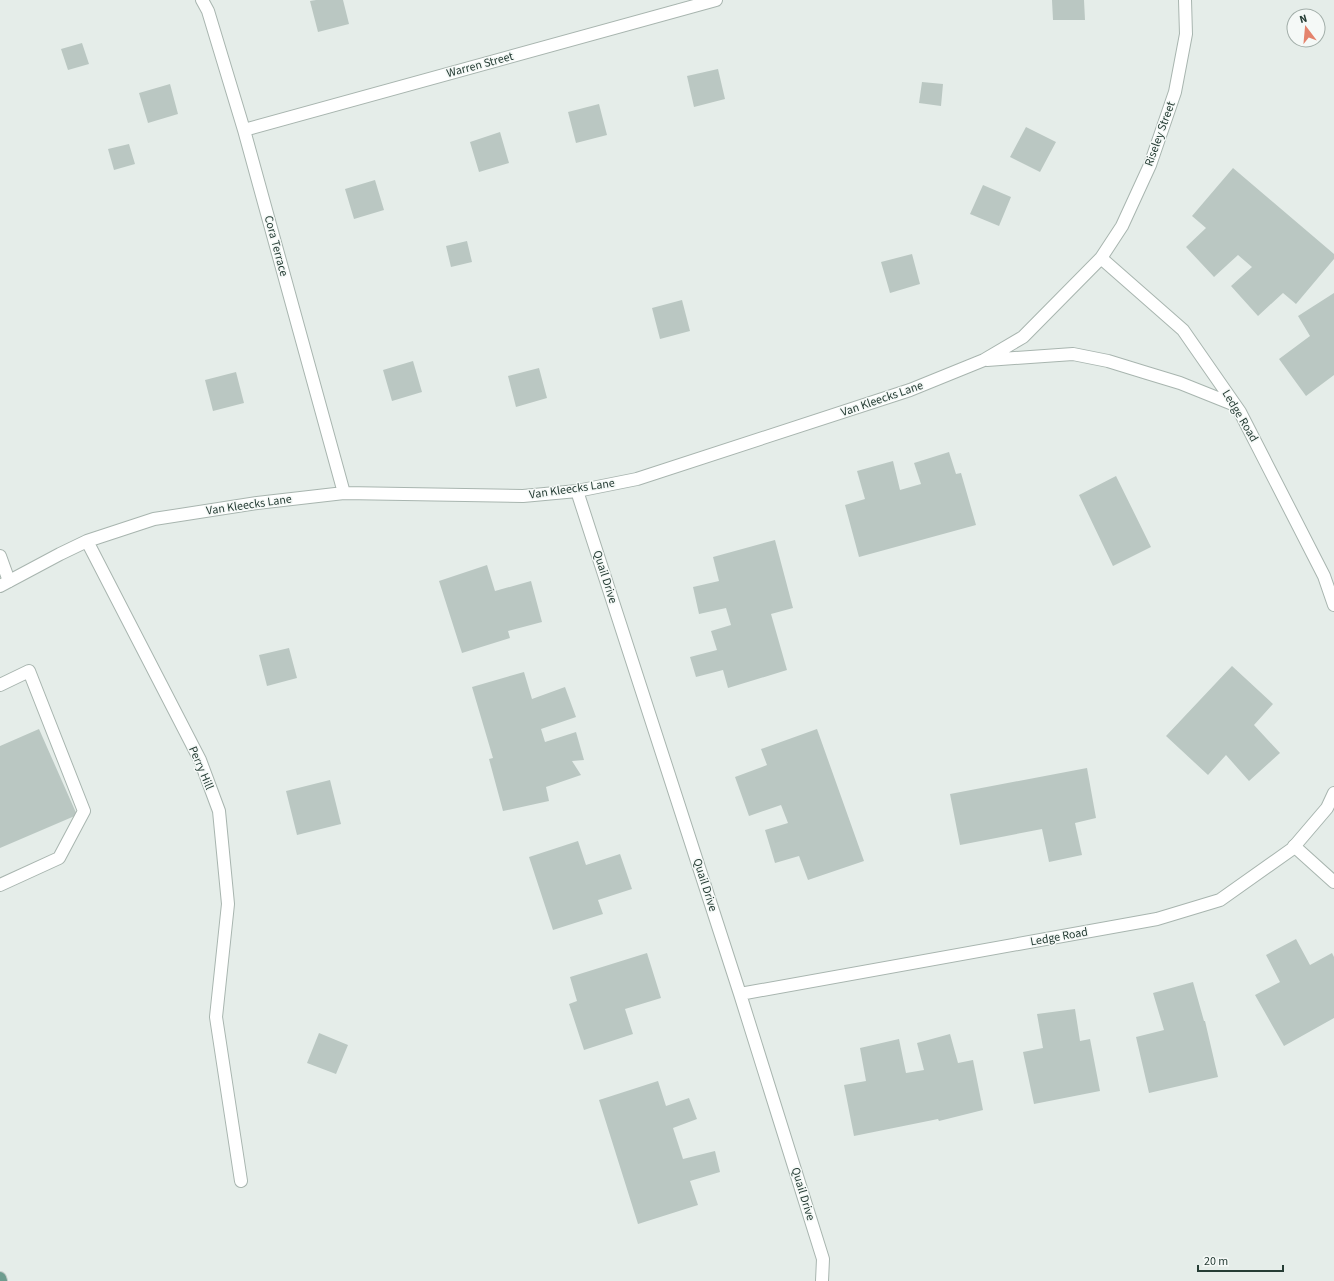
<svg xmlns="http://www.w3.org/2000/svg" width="1334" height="1281" viewBox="0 0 1334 1281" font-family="'Source Sans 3',sans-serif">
  <rect width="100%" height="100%" fill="#e5ede9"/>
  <!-- building -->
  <path fill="#bac7c2" d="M316,0H343L349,24L318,32L310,1Z
    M1052,0H1084L1085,20H1053Z
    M82,43L89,64L68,70L61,49Z
    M718,69L725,99L694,107L687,76Z
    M922,82L943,84L941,106L919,103Z
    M170,84L178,114L148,123L139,93Z
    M599,104L607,135L576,143L568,112Z
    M1026,127L1056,142L1040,172L1010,157Z
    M500,132L509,163L479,172L470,142Z
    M129,144L135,164L114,170L108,149Z
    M1233,168L1334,254V259L1296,304L1283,293L1258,316L1231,286L1252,267L1238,255L1214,277L1186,247L1206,228L1192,216Z
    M375,180L384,210L354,219L345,189Z
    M983,185L1011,197L999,226L970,214Z
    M467,241L472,262L451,267L446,246Z
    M912,254L920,284L890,293L881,262Z
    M1334,293V375L1306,396L1279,359L1310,336L1298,316Z
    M682,300L690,331L660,339L652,308Z
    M413,361L422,392L392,401L383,370Z
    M539,368L547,398L516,407L508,376Z
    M236,372L244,403L213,411L205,380Z
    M949,452L956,474L961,473L976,525L859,557L845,505L865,499L857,471L893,461L900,490L921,484L914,463Z
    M1116,476L1151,547L1113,566L1079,495Z
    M775,540L793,608L771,614L787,670L728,688L723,670L696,677L690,657L717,650L711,631L731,625L726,608L699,614L693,587L719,581L713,557Z
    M487,565L495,591L531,581L542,622L508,631L510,638L462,653L439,581Z
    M289,648L297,678L267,686L259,655Z
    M1232,666L1273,704L1254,725L1280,753L1249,781L1226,755L1208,775L1166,736Z
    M524,672L532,699L565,687L576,717L541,729L545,742L576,732L584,760L572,761L581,775L546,787L549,801L503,811L489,759L493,758L472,687Z
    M39,729L77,815L0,848V746Z
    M817,729L864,861L808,880L799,856L775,863L765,830L788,823L781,805L749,816L735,777L767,765L761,749Z
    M1087,768L1096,818L1075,823L1082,855L1049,862L1042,829L960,845L950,794Z
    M330,780L341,824L297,835L286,791Z
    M578,841L586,865L620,854L632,889L598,900L603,914L553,930L529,857Z
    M1296,939L1310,965L1332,953L1334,957V1018L1284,1046L1255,995L1280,982L1266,955Z
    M647,953L661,998L625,1009L633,1034L584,1050L569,1004L577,1001L570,977Z
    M1193,982L1204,1021H1205L1218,1077L1149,1093L1136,1037L1164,1030L1153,993Z
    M1075,1009L1080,1041L1090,1039L1100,1091L1034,1104L1023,1052L1043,1048L1037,1014Z
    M319,1033L348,1045L336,1074L307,1063Z
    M950,1034L958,1063L973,1060L983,1110L939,1121L938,1119L854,1136L844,1085L866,1081L860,1048L899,1039L906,1073L924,1070L917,1043Z
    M658,1081L666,1106L689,1098L697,1119L673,1128L683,1159L715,1151L720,1172L690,1181L698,1205L638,1224L599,1100Z"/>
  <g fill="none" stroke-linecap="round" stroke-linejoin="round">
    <defs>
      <path id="service" d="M0,556L9,581
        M0,685L29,671L84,811L59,858L0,885
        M1294,846L1334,882"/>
      <path id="minor" d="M202,0L208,11L244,130L344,493
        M244,130L716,0
        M1101,258L1183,330L1240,412L1324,576L1334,605
        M987,360L1073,354L1108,361L1147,373L1180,383L1235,405
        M577,491L740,994L823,1259L822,1281
        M87,541L200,760L219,811L228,904L216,1017L241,1181
        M0,586L60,554L87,541L154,519L257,503L344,493L523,496L577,491L637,479L910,390L984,360L1023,337L1101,258L1122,226L1150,165L1175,92L1186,34L1185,0
        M740,994L1157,919L1220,900L1292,849L1327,808L1334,793"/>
      <path id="primary" d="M0,1278L1,1281"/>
    </defs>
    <!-- service casing -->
    <use href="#service" stroke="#a8b5af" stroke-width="14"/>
    <!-- minor casing -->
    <use href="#minor" stroke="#a8b5af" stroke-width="14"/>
    <!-- primary casing -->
    <use href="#primary" stroke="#c2c9c6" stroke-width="14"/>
    <!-- service -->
    <use href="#service" stroke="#fff" stroke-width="12"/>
    <!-- minor -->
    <use href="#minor" stroke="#fff" stroke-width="12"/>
    <!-- primary -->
    <use href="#primary" stroke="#6e9d8f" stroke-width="12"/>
  </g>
  <g text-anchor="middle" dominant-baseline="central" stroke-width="3" stroke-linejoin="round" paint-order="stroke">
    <!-- street labels -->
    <g font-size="12" fill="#263d35" stroke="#f5f9f7">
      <text transform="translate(480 65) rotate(-15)">Warren Street</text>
      <text transform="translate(1160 134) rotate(-70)">Riseley Street</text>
      <text transform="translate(276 246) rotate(75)">Cora Terrace</text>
      <text transform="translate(882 399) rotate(-19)">Van Kleecks Lane</text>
      <text transform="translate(1240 416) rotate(59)">Ledge Road</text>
      <text transform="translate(572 489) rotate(-8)">Van Kleecks Lane</text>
      <text transform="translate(249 505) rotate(-8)">Van Kleecks Lane</text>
      <text transform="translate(605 577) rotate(72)">Quail Drive</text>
      <text transform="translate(201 768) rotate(67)">Perry Hill</text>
      <text transform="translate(705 885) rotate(72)">Quail Drive</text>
      <text transform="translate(1059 937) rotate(-10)">Ledge Road</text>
      <text transform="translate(803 1194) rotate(73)">Quail Drive</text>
    </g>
  </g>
  <!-- north arrow -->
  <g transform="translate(1306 28) rotate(344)"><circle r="19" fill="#f5f9f7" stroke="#a2aea9"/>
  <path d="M0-3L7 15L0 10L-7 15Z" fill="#e4836c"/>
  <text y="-6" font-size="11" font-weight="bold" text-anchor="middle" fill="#263d35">N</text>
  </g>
  <!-- scale -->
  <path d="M1198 1265v6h85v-6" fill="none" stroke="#263d35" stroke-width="2"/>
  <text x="1204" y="1265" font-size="12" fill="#263d35" stroke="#f5f9f7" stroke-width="3" paint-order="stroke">20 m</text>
</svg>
